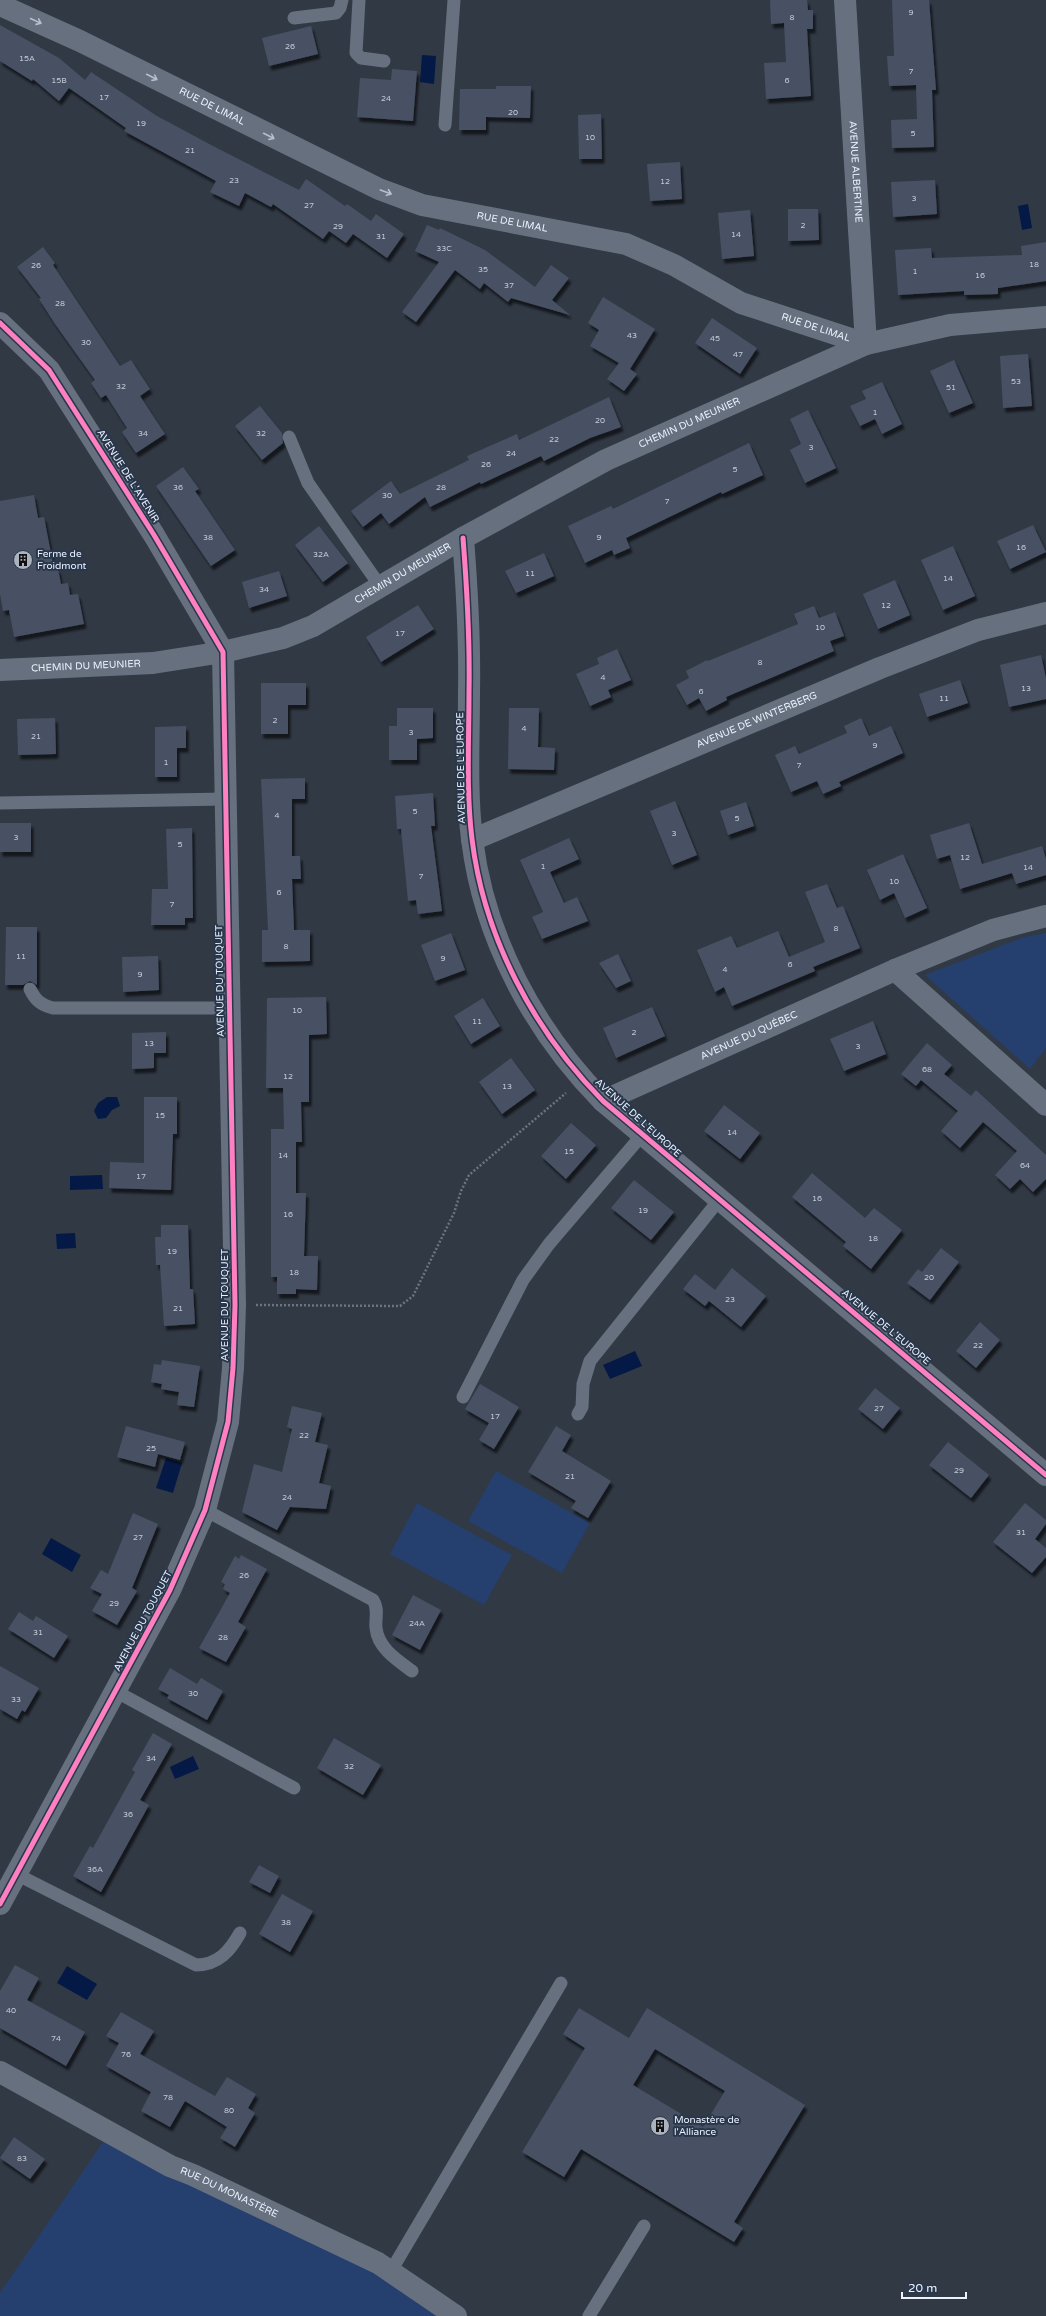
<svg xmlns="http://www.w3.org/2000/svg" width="1046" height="2316" viewBox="0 0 1046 2316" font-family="'Varela Round',sans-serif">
  <defs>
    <filter id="shadow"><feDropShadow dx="2.5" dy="4.5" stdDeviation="1" flood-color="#0009"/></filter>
  </defs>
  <rect width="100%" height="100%" fill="#313945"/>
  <!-- green -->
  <path fill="#25406e" d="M1046,933V1048L1030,1069L925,975L1024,937Z
    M496,1471L590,1523L562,1573L468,1521Z
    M417,1503L512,1555L484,1605L390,1554Z
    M103,2142L383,2274L444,2316H0V2293Z"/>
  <!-- water -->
  <path fill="#041946" d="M422,55L436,56L434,84L420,82Z
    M1028,204L1032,228L1022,230L1018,206Z
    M107,1097H117L120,1106L112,1110L106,1118L98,1119L94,1111L98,1103Z
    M102,1175L103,1189L70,1190V1176Z
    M75,1233L76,1248L57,1249L56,1234Z
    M635,1351L642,1366L610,1379L603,1365Z
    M166,1458L182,1463L173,1493L156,1488Z
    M51,1538L81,1555L72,1572L42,1554Z
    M193,1756L199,1769L175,1779L170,1767Z
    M67,1966L97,1984L87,2000L57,1983Z"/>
  <!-- building -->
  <path fill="#465163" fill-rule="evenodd" filter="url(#shadow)" d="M770,0H807L808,10H813V29H807L811,96L766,99L764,63L786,62L784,23L771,24Z
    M892,0H929L936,90H932L934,147L892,148L891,120L917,119L916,85L889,86L887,56H894Z
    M0,25L59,58L85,80L91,72L157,116L213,146L299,190L306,179L345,206L347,204L371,221L376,214L404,234L387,258L353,234L346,243L329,231L323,239L273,204L271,207L245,193L239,206L210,192L216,181L124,131L126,128L69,88L59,101L33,79L32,81L0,61Z
    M311,26L318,54L269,66L262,38Z
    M392,69L417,71L413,121L357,117L360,78L391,80Z
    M496,86H531L530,118L486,117V130H459L460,89H496Z
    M601,114L602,159H579L578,115Z
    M680,162L682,199L650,201L647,164Z
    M935,180L937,214L893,217L891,182Z
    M788,209H818L819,240L788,241Z
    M750,210L754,256L722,259L718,213Z
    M427,225L439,230L440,228L485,250L535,287L551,265L569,278L552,300L570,315L511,298L508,302L484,283L480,289L455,270L416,322L402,312L439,262L415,251Z
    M1046,242V281L998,288V294L964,295V291L898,295L895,250L931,248L932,258L1022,255L1021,246Z
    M43,247L55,263L53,265L120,366L131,360L150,389L140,396L165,434L136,453L122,432L127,428L106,395L101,398L91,383L95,380L55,324L39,299L41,298L17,267Z
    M603,297L655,329L630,369L637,374L624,391L607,379L619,363L590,346L599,330L588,323Z
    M712,318L757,348L740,374L695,343Z
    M1028,354L1032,406L1003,408L1000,356Z
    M954,360L973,403L949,413L930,371Z
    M882,382L902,424L882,434L875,419L860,426L850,406L866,399L862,391Z
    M609,397L621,427L590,438L544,461L541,456L481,484L480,482L430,507L425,497L389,524L381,513L363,527L351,511L391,481L400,494L469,460L467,456L517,434L519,440Z
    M260,406L282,433L283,443L262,460L235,426Z
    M808,410L836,468L805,483L790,450L801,444L790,419Z
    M749,443L763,475L722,494L721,492L626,538L630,548L614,555L612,550L585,563L568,526L611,506L613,509Z
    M183,467L199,489L195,491L235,550L211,566L156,486Z
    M34,495L38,518L44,517L54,569H58L61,584L68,583L70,595L78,594L84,624L14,637L9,610L3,611L0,594V501Z
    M1033,525L1046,552L1010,569L997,541Z
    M319,526L348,563L323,582L295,545Z
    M953,546L975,596L943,610L921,560Z
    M544,553L554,576L516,593L505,571Z
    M279,571L287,596L249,608L242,582Z
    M895,580L910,615L878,629L863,594Z
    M418,605L434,629L381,662L366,637Z
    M814,606L819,618L835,612L844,636L830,641L834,651L726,697L727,700L706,711L699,698L687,705L676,685L689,678L686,671L707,660L708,661L798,624L794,614Z
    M617,649L631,680L608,690L611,697L590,706L576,674L599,664L597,658Z
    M1041,655L1046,678V699L1009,707L1000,665Z
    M960,680L968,703L927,717L919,694Z
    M261,683H306V705H288V734H261Z
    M397,708H433V738L417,739V760H389V726H397Z
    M509,708H539L538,747L555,748L554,770L508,769Z
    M55,718L56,754L18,755L17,719Z
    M861,718L869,736L891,726L903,753L839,782L841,786L823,794L817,781L791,792L775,755L795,746L799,754L847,733L844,726Z
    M186,726V748H177V777H155V727Z
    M305,778V799H292V856H300L301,879H292L294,930H310V961L262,962V930H268L261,779Z
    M433,793L435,826H431L442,911L418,914L416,900L408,901L401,829H397L395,796Z
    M675,801L697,855L672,865L650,811Z
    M746,802L754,826L728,835L720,811Z
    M0,823H31V852H0Z
    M969,823L982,864L1042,846L1046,859V875L1016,884L1012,873L960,889L950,855L937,859L930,835Z
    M192,828L193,918H185V925H151L152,889H168L166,829Z
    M569,838L579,859L550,872L564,903L577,897L588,921L542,939L532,917L543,912L520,860Z
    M903,854L927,908L905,918L894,893L880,900L867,870Z
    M827,884L837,908L843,906L860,948L813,967L815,971L732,1006L724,987L715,992L697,950L731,936L737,948L778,931L789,957L825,942L805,892Z
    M6,927H37V985L30,981L23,985H5Z
    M451,933L465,970L435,981L421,945Z
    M618,954L631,981L616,988L599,963Z
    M158,956L159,990L123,992L122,957Z
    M326,997L327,1034L309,1035V1102H301L302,1142H296V1193H306L304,1256H318L317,1290L296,1289V1294H277V1277H271V1129H284L283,1088H266L267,998Z
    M483,998L500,1026L471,1044L454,1016Z
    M652,1007L665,1036L616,1058L603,1028Z
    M873,1021L886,1054L844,1071L830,1039Z
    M166,1032V1053H154V1068L132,1069V1033Z
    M927,1043L952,1065L944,1074L971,1096L976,1090L1046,1155V1179L1033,1192L1020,1179L1010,1189L995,1175L1017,1151L983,1122L960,1148L941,1131L958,1111L921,1080L916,1086L901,1074Z
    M511,1058L535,1090L502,1114L479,1082Z
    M144,1097H177V1134H173L171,1190L109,1188L110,1162L144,1163Z
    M724,1105L760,1133L740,1159L704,1131Z
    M571,1123L596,1145L566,1179L541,1156Z
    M812,1173L865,1218L874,1208L902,1230L871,1269L843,1246L846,1242L792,1197Z
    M634,1180L674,1212L651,1240L611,1208Z
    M161,1225H188L190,1289H193L195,1324L164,1326L160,1265H156L155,1237H161Z
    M941,1248L959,1262L930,1300L907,1283L918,1269L922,1272Z
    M732,1268L766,1296L741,1327L709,1301L705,1306L683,1289L695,1274L715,1290Z
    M980,1322L1000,1340L976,1368L956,1351Z
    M162,1360L200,1366L194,1407L177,1405L179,1392L161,1389L162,1384L151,1382L154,1364L161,1365Z
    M480,1384L519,1407L494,1449L479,1440L489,1423L465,1409Z
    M875,1388L900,1408L883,1429L858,1409Z
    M292,1406L322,1413L315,1442L328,1445L319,1483L331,1486L326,1509L290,1507L277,1530L242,1512L254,1464L282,1472L292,1429L287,1427Z
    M126,1426L185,1442L180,1460L158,1454L155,1467L117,1457Z
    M556,1426L571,1435L562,1451L611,1481L588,1518L571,1508L576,1501L528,1472Z
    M948,1442L989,1475L971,1498L929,1465Z
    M1025,1503L1046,1520V1524L1035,1539L1046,1548V1557L1032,1573L993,1542Z
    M133,1513L158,1524L132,1588L137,1591L117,1625L92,1611L102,1594L90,1588L101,1570L108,1574Z
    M241,1555L267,1569L238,1622L246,1627L226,1662L199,1648L230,1593L223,1589L225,1584L221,1582L235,1556L239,1559Z
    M413,1595L441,1610L420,1650L392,1635Z
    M19,1612L33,1621L36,1616L68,1636L54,1658L8,1629Z
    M0,1666L39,1688L25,1712L22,1710L17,1719L0,1709Z
    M170,1668L197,1684L201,1678L223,1691L207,1720L167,1698L169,1695L158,1689Z
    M153,1733L172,1744L140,1800L149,1805L101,1892L73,1876L90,1846L93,1848L135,1772L132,1770Z
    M334,1738L381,1765L363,1795L317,1768Z
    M259,1865L279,1876L270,1893L249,1882Z
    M282,1894L313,1911L290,1952L259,1934Z
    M15,1965L39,1978L27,2000L85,2032L66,2066L0,2028V1991Z
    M579,2008L629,2038L647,2008L805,2105L734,2222L743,2228L734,2242L581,2149L564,2177L522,2152L585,2048L563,2034ZM655,2049L725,2091L703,2127L633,2085Z
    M121,2012L154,2031L140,2054L215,2096L227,2077L256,2094L248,2108L255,2113L235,2147L220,2138L227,2127L185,2101L170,2127L141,2111L151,2092L106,2066L119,2043L106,2036Z
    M14,2137L45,2159L30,2179L0,2158Z"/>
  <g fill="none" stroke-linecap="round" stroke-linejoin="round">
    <!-- path -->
    <path stroke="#6c7480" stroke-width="2.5" stroke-dasharray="2 2" stroke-linecap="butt" d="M256,1305L400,1306L413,1296L454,1213L461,1191L469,1175L566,1093"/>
    <!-- service -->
    <path stroke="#67707f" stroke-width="13" d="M359,0L356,53L361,58L384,61
      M294,18L336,13L340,8L342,0
      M445,125L454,0
      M289,437L308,483L380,586
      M0,803L226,799
      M30,989C35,1000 41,1005 53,1008H229
      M463,1397L523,1280L549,1244L642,1135
      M578,1414L582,1407L583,1384L590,1361L719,1200
      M205,1510L373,1600C379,1609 375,1618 376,1628C378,1648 397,1660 412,1671
      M115,1691L294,1788
      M16,1874L196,1965C218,1965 230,1951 240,1933
      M391,2271L561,1983
      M589,2316L644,2226"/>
    <!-- minor -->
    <g stroke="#67707f" stroke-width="22">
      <path id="s1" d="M845,0L866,344"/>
      <path id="s2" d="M0,5L80,41L379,189L422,205L626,244L674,265L741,303L866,344"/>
      <path d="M0,323L49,370L154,535L223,652L235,1305L233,1368L228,1422L205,1510L170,1590L0,1904"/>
      <path d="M463,538C467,589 470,640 469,692C469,741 466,791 472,839C484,938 534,1031 603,1101L1046,1475"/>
      <path id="s3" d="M0,670L153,663L223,652L283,638L313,626L463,538L606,460L866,344L950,325L1046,317"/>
      <path id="s4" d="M472,840L880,668L978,630L1046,613"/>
      <path d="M895,970L1046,1105"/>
      <path id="s5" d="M603,1101L895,970L993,930L1046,916"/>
      <path id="s6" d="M0,2072L170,2166L193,2175L378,2263L456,2316"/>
    </g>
    <defs>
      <path id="cycleway" d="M0,323L49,370L154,535L223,652L235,1305L233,1368L228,1422L205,1510L170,1590L0,1904
        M463,538C467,589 470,640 469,692C469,741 466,791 472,839C484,938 534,1031 603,1101L1046,1475"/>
    </defs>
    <!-- cycleway casing -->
    <use href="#cycleway" stroke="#29374d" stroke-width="8"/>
    <!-- cycleway -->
    <use href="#cycleway" stroke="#ff80c0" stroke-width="5"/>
  </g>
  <!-- one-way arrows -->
  <defs><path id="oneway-shaft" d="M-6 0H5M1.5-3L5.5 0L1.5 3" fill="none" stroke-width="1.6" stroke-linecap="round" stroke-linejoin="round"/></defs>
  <g stroke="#b7bfcb">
    <use href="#oneway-shaft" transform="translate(36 21) rotate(25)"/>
    <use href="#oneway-shaft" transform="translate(152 77) rotate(27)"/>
    <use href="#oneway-shaft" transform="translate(269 136) rotate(27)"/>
    <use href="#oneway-shaft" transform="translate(386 192) rotate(20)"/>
  </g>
  <!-- icons -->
  <defs>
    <symbol id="building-disc" viewBox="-11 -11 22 22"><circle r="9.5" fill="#abb2bd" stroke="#29374d"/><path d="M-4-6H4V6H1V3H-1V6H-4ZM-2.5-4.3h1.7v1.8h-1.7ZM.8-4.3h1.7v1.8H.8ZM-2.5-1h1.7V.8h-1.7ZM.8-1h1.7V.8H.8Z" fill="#111"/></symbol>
  </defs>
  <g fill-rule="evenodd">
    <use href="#building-disc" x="12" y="549" width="22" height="22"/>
    <use href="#building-disc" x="649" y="2115" width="22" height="22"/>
  </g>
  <g text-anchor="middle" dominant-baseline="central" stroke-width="4" stroke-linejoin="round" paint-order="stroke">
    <!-- number labels -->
    <g font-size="8" fill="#c2cad7">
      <text x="911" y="12">9</text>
      <text x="792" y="17">8</text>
      <text x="290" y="46">26</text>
      <text x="27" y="58">15A</text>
      <text x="911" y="71">7</text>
      <text x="59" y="80">15B</text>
      <text x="787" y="80">6</text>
      <text x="104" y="97">17</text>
      <text x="386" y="98">24</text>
      <text x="513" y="112">20</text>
      <text x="141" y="123">19</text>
      <text x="913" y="133">5</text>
      <text x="590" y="137">10</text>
      <text x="190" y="150">21</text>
      <text x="234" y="180">23</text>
      <text x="665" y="181">12</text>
      <text x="914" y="198">3</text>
      <text x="309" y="205">27</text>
      <text x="803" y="225">2</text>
      <text x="338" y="226">29</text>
      <text x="736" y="234">14</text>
      <text x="381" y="236">31</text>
      <text x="444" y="248">33C</text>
      <text x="1034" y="264">18</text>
      <text x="36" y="265">26</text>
      <text x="483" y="269">35</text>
      <text x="915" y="271">1</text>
      <text x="980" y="275">16</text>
      <text x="509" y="285">37</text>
      <text x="60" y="303">28</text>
      <text x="632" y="335">43</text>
      <text x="715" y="338">45</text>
      <text x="86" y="342">30</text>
      <text x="738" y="354">47</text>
      <text x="1016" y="381">53</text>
      <text x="121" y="386">32</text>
      <text x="951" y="387">51</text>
      <text x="875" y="412">1</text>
      <text x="600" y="420">20</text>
      <text x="143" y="433">34</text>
      <text x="261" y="433">32</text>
      <text x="554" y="439">22</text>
      <text x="811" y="447">3</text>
      <text x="511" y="453">24</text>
      <text x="486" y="464">26</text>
      <text x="735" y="469">5</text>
      <text x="178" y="487">36</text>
      <text x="441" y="487">28</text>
      <text x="387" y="495">30</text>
      <text x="667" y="501">7</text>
      <text x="208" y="537">38</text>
      <text x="599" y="537">9</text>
      <text x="1021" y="547">16</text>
      <text x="321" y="554">32A</text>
      <text x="530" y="573">11</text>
      <text x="948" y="578">14</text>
      <text x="264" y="589">34</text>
      <text x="886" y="605">12</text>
      <text x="820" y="627">10</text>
      <text x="400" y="633">17</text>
      <text x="760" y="662">8</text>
      <text x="603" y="677">4</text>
      <text x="1026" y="688">13</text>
      <text x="701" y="691">6</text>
      <text x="944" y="698">11</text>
      <text x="275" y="720">2</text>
      <text x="524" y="728">4</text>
      <text x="411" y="732">3</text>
      <text x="36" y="736">21</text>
      <text x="875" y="745">9</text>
      <text x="166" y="762">1</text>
      <text x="799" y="765">7</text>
      <text x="415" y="811">5</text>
      <text x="277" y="815">4</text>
      <text x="737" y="818">5</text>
      <text x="674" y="833">3</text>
      <text x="16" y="837">3</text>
      <text x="180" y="844">5</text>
      <text x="965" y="857">12</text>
      <text x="543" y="866">1</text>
      <text x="1028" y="867">14</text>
      <text x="421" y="876">7</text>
      <text x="894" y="881">10</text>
      <text x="279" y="892">6</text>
      <text x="172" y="904">7</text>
      <text x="836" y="928">8</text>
      <text x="286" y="946">8</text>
      <text x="21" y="956">11</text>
      <text x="443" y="958">9</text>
      <text x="790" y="964">6</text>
      <text x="725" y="969">4</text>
      <text x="140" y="974">9</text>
      <text x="297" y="1010">10</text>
      <text x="477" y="1021">11</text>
      <text x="634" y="1032">2</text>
      <text x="149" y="1043">13</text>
      <text x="858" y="1046">3</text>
      <text x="927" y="1069">68</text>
      <text x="288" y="1076">12</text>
      <text x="507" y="1086">13</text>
      <text x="160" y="1115">15</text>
      <text x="732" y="1132">14</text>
      <text x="569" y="1151">15</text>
      <text x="283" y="1155">14</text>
      <text x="1025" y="1165">64</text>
      <text x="141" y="1176">17</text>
      <text x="817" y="1198">16</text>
      <text x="643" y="1210">19</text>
      <text x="288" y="1214">16</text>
      <text x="873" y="1238">18</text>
      <text x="172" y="1251">19</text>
      <text x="294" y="1272">18</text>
      <text x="929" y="1277">20</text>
      <text x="730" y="1299">23</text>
      <text x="178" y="1308">21</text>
      <text x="978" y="1345">22</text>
      <text x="879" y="1408">27</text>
      <text x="495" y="1416">17</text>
      <text x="304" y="1435">22</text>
      <text x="151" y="1448">25</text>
      <text x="959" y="1470">29</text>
      <text x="570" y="1476">21</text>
      <text x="287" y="1497">24</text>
      <text x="1021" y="1532">31</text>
      <text x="138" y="1537">27</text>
      <text x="244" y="1575">26</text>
      <text x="114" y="1603">29</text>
      <text x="417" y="1623">24A</text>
      <text x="38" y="1632">31</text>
      <text x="223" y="1637">28</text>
      <text x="193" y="1693">30</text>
      <text x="16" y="1699">33</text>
      <text x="151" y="1758">34</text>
      <text x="349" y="1766">32</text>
      <text x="128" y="1814">36</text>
      <text x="95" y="1869">36A</text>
      <text x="286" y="1922">38</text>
      <text x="11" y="2010">40</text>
      <text x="56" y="2038">74</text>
      <text x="126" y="2054">76</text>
      <text x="168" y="2097">78</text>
      <text x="229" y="2110">80</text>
      <text x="22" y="2158">83</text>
    </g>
    <!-- street labels -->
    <g font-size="10" fill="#ecf3fe" stroke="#29374d">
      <text stroke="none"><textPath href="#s2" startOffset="235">RUE DE LIMAL</textPath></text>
      <text stroke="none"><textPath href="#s1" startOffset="172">AVENUE ALBERTINE</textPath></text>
      <text stroke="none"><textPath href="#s2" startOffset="559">RUE DE LIMAL</textPath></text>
      <text stroke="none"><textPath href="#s2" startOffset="883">RUE DE LIMAL</textPath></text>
      <text stroke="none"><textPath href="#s3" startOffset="746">CHEMIN DU MEUNIER</textPath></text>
      <text transform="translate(128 476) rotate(58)">AVENUE DE L'AVENIR</text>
      <text stroke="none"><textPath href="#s3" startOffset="422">CHEMIN DU MEUNIER</textPath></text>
      <text stroke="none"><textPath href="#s3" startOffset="86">CHEMIN DU MEUNIER</textPath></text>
      <text stroke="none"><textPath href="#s4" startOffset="309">AVENUE DE WINTERBERG</textPath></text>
      <text transform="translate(461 768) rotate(-91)">AVENUE DE L'EUROPE</text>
      <text transform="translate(220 981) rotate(-91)">AVENUE DU TOUQUET</text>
      <text stroke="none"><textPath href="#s5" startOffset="160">AVENUE DU QUÉBEC</textPath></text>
      <text transform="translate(638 1118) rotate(42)">AVENUE DE L'EUROPE</text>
      <text transform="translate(225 1305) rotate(-90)">AVENUE DU TOUQUET</text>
      <text transform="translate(886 1327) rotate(40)">AVENUE DE L'EUROPE</text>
      <text transform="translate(143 1621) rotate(-62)">AVENUE DU TOUQUET</text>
      <text stroke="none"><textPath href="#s6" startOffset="259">RUE DU MONASTÈRE</textPath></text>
    </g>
    <!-- poi labels -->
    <g font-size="10" fill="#ecf3fe" stroke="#29374d" text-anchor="start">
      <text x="37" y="554">Ferme de<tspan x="37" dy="12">Froidmont</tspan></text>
      <text x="674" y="2120">Monastère de<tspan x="674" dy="12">l'Alliance</tspan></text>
    </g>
  </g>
  <!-- scale -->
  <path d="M902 2292v6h64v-6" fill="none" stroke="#ecf3fe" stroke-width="2"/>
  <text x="908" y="2292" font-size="12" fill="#ecf3fe" stroke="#29374d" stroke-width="3" paint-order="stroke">20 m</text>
</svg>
